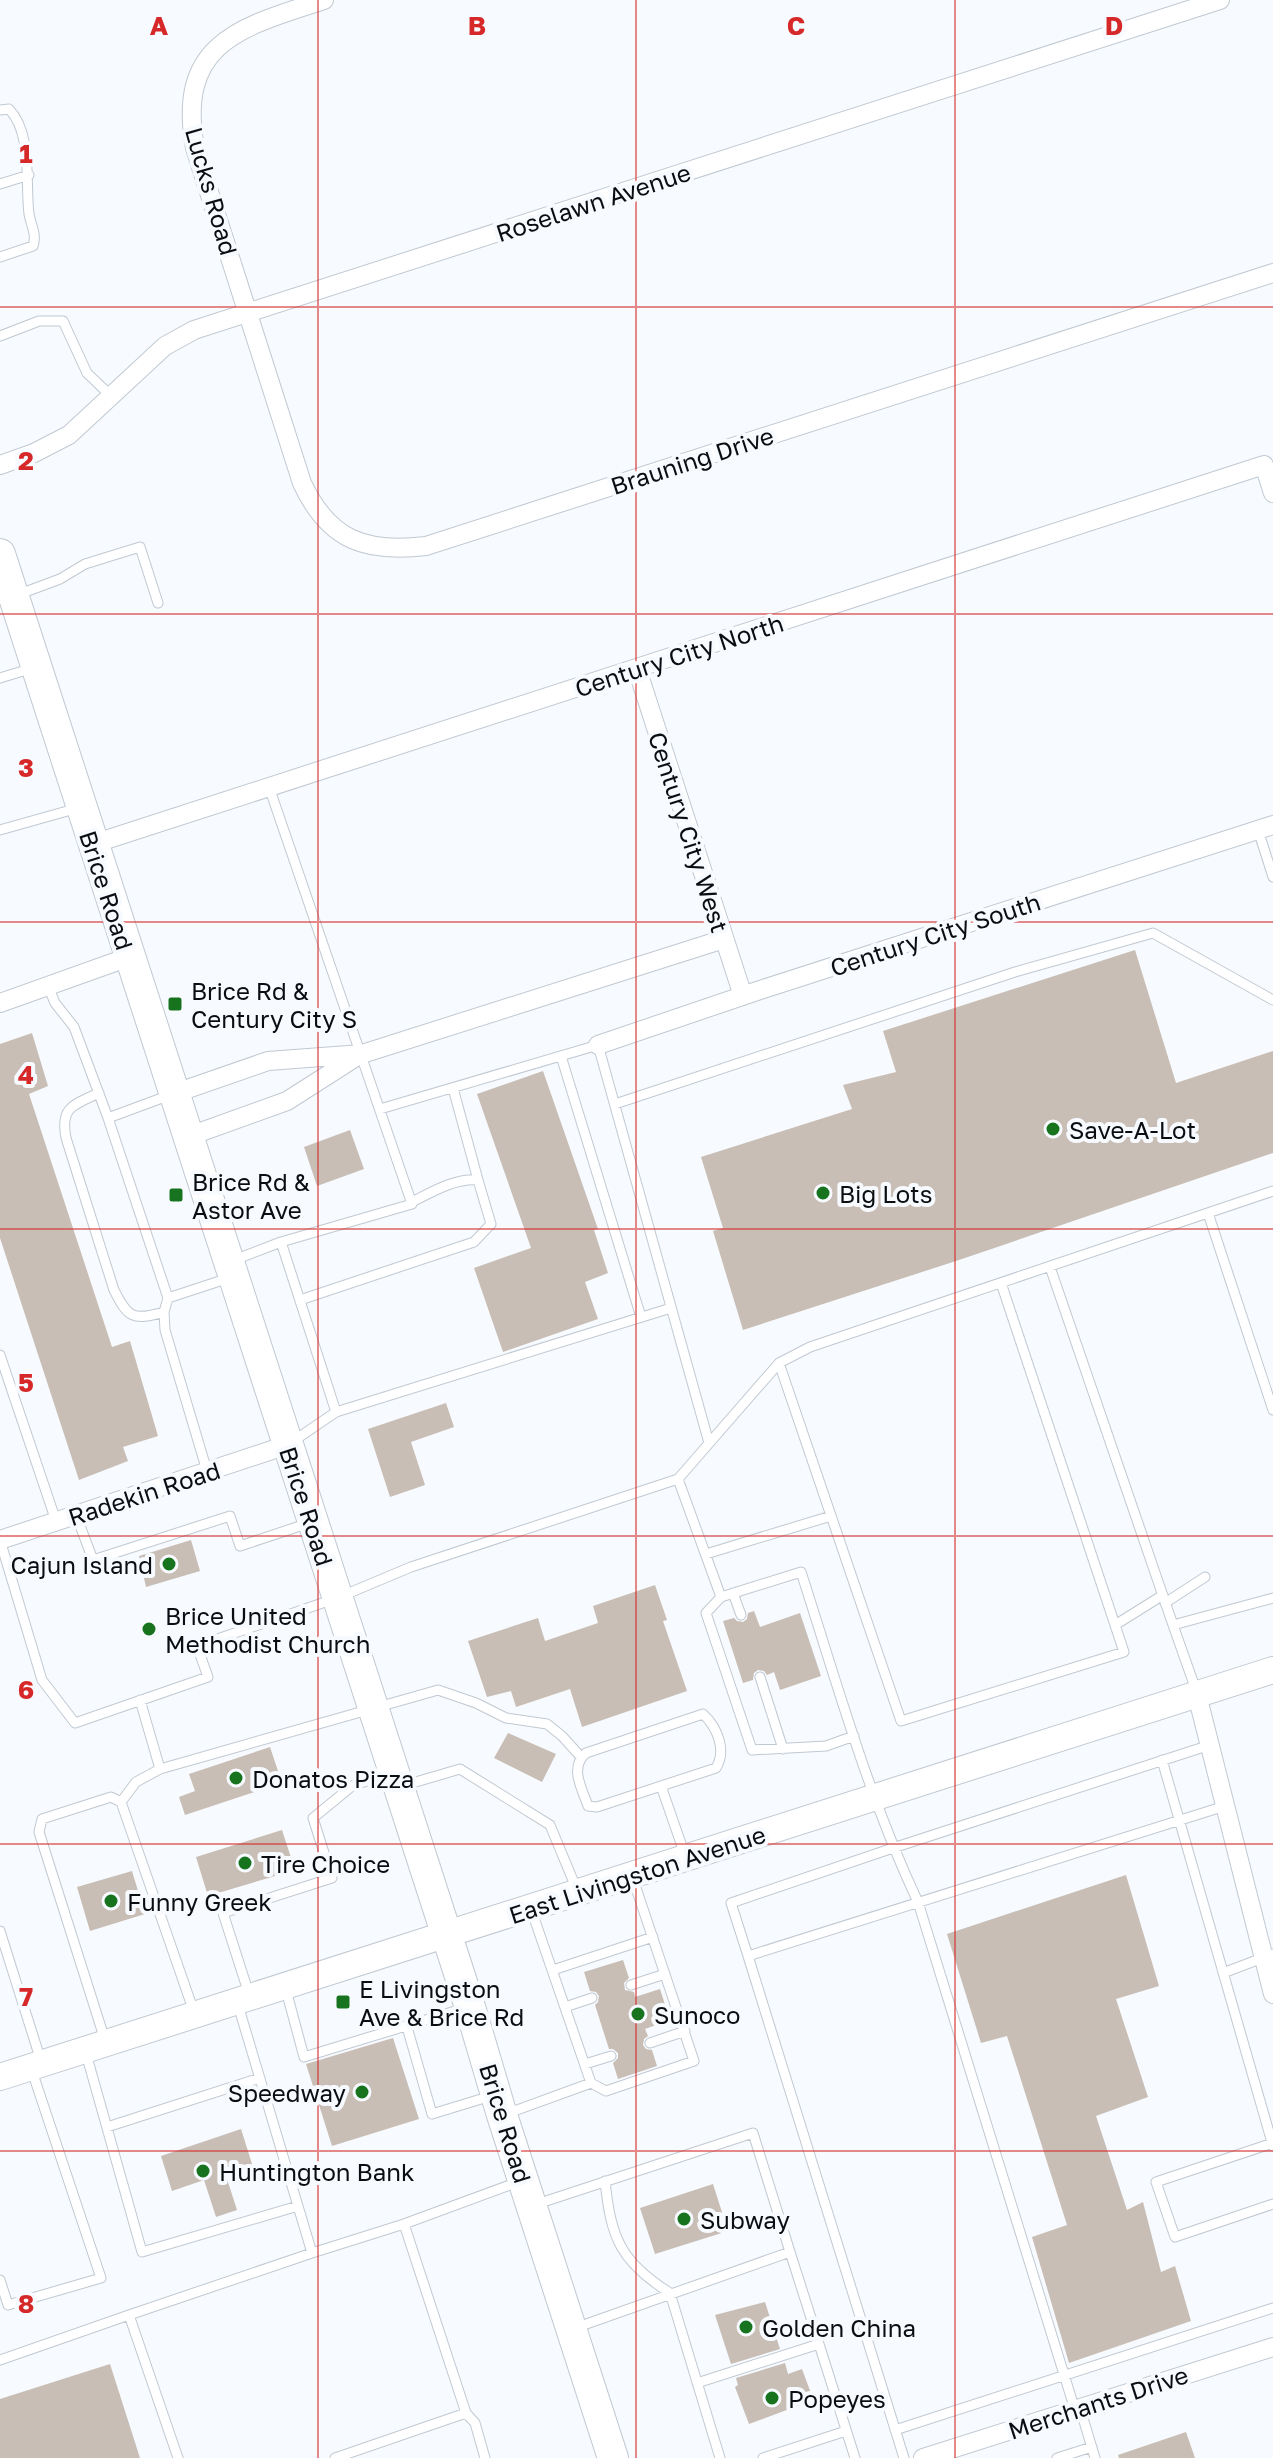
<svg xmlns="http://www.w3.org/2000/svg" width="1273" height="2458" viewBox="0 0 1273 2458" font-family="'Golos Text',sans-serif">
  <rect width="100%" height="100%" fill="#f7fafe"/>
  <!-- building -->
  <path fill="#c8beb5" d="M1135,950L1176,1083L1273,1051V1153L956,1261L743,1330L713,1231L723,1228L701,1157L852,1109L843,1085L896,1072L883,1031Z
    M32,1033L48,1086L29,1094L112,1347L130,1341L158,1436L123,1447L128,1461L79,1480L0,1238V1044Z
    M543,1071L598,1229L594,1230L608,1273L585,1282L598,1319L503,1352L474,1268L531,1248L477,1094Z
    M350,1130L364,1169L317,1186L304,1147Z
    M446,1403L454,1427L411,1442L425,1485L390,1497L368,1429Z
    M191,1540L200,1571L146,1587L139,1556Z
    M655,1585L667,1620L663,1621L687,1691L582,1727L570,1689L516,1707L511,1691L487,1697L468,1641L538,1618L545,1641L598,1623L593,1606Z
    M754,1611L760,1627L800,1613L821,1676L780,1690L774,1672L767,1675L764,1671L758,1670L754,1673L753,1680L743,1683L723,1621L734,1618L737,1621L743,1622L747,1619L748,1613Z
    M508,1733L556,1754L542,1782L494,1758Z
    M270,1747L282,1783L185,1815L179,1797L195,1791L189,1774Z
    M282,1830L295,1870L208,1896L196,1857Z
    M132,1871L145,1914L90,1931L77,1887Z
    M1126,1875L1159,1986L1116,1999L1148,2097L1096,2116L1127,2210L1143,2202L1161,2272L1175,2266L1191,2321L1069,2363L1032,2237L1067,2225L1007,2036L981,2043L947,1934Z
    M623,1960L629,1978L624,1983L625,1990L634,1992L635,1997L660,1989L670,2020L645,2029L648,2036L644,2039L643,2045L646,2049L652,2050L657,2066L618,2079L613,2063L618,2058V2053L613,2049H609L595,2005L598,2002L599,1996L596,1992L590,1991L584,1972Z
    M393,2038L419,2119L332,2146L306,2064Z
    M241,2129L253,2167L226,2176L237,2210L216,2217L204,2180L172,2191L161,2156Z
    M713,2184L728,2231L655,2254L640,2208Z
    M765,2302L780,2349L731,2364L715,2315Z
    M785,2363L788,2374L802,2369L812,2396L798,2400L800,2405L749,2424L735,2387L738,2385L736,2378Z
    M110,2364L140,2458H0V2399Z
    M1186,2432L1195,2458H1119L1118,2455Z"/>
  <g fill="none" stroke-linecap="round" stroke-linejoin="round">
    <defs>
      <path id="service" d="M0,110L9,109C33,134 25,183 29,214C31,225 37,235 33,246L0,257
        M0,184L29,175
        M0,336L39,321H63L87,373L111,396
        M17,595L60,579L85,564L140,547L158,603
        M0,678L33,668
        M269,787L412,1204L281,1242
        M0,830L78,808
        M1258,830L1273,877
        M48,986L55,1003L74,1027L108,1118
        M561,1056L641,1317
        M453,1088L478,1180
        M99,1093C73,1105 60,1107 66,1138L114,1290C128,1318 133,1321 164,1312
        M170,1095L108,1118L168,1298L229,1278
        M615,1104L1015,972L1153,933L1273,1000
        M380,1109L598,1045L709,1443
        M1208,1213L1273,1410
        M234,1260L281,1242L336,1412
        M1050,1267L1173,1625
        M168,1298L164,1312L165,1330L207,1471
        M300,1300L474,1242L491,1224L478,1180C455,1178 432,1192 412,1202
        M0,1355L56,1521
        M779,1363L901,1721L1124,1652L1001,1283
        M292,1442L336,1412L671,1308
        M678,1479L721,1597L801,1572C837,1683 868,1796 918,1902L1075,2410
        M76,1515L93,1560L230,1516L240,1546L309,1523
        M0,1540L42,1680L75,1723L208,1677L197,1646L337,1598L411,1567L678,1479L779,1363L810,1347L1273,1191
        M706,1554L831,1516
        M733,1593L741,1615
        M721,1597L706,1613L752,1750L826,1746L854,1736
        M1165,1603L1205,1577
        M1115,1625L1163,1595
        M760,1677L783,1749
        M1196,1690L1173,1625L1273,1598
        M140,1700L160,1769L438,1690L476,1703L506,1718L547,1724L562,1736L581,1757
        M703,1714C717,1727 727,1750 716,1768L597,1807L588,1806C582,1789 569,1767 586,1753Z
        M1162,1760L1273,2146
        M402,1786L460,1769L550,1825L577,1890
        M661,1786L685,1855
        M121,1802L136,1782L160,1769
        M532,1912L591,2083
        M0,1931L41,2061
        M748,1956L731,1903L893,1848L1210,1745
        M553,1970L653,1937
        M1223,1973L1273,1954
        M631,1985L665,1974
        M286,1990L304,2057L465,2008
        M249,1994L223,1913L332,1878L313,1818L352,1786L390,1773
        M238,2005L312,2253L404,2224L518,2182
        M565,2007L592,1998
        M407,2027L432,2114L491,2096
        M105,2040L39,1832L42,1819L111,1797L121,1802L194,2012
        M650,2043L685,2031
        M85,2050L142,2252L298,2206
        M585,2064L611,2056
        M506,2114L591,2083L606,2091L694,2061L633,1879
        M107,2127L260,2078
        M1273,2143L1156,2182L1175,2237L1273,2204
        M605,2181C611,2239 621,2262 670,2293L720,2458
        M537,2204L753,2133L790,2252L575,2328
        M790,2252L812,2321
        M0,2280L8,2305L101,2278L31,2068
        M129,2315L312,2253
        M0,2360L129,2315L178,2458
        M697,2383L819,2344L855,2458
        M1080,2408L1095,2458
        M466,2413L475,2423L485,2458
        M895,2430L1273,2308
        M335,2458L466,2413L404,2224
        M763,2458L846,2431
        M904,2458L748,1956L1225,1806
        M1057,2458L1092,2447"/>
      <path id="minor" d="M324,0C241,27 176,42 195,148L302,483C329,541 366,553 426,546L1273,273
        M0,465L34,453L69,435L165,346L194,330L1220,0
        M637,669L743,996
        M93,844L1264,465L1273,493
        M0,1003L129,957
        M598,1045L760,990L1273,825
        M173,1094L268,1061L362,1054L724,939
        M187,1137L287,1101L359,1055
        M0,1540L287,1445
        M1197,1695L1273,1994
        M923,2458L1273,2347"/>
      <path id="secondary" d="M0,2077L1273,1670"/>
      <path id="primary" d="M0,554L470,2007L502,2115L613,2458"/>
    </defs>
    <!-- service casing -->
    <use href="#service" stroke="#c0c9d2" stroke-width="11"/>
    <!-- minor casing -->
    <use href="#minor" stroke="#c0c9d2" stroke-width="20"/>
    <!-- secondary casing -->
    <use href="#secondary" stroke="#c0c9d2" stroke-width="28"/>
    <!-- primary casing -->
    <use href="#primary" stroke="#c0c9d2" stroke-width="32"/>
    <!-- service -->
    <use href="#service" stroke="#fff" stroke-width="9"/>
    <!-- minor -->
    <use href="#minor" stroke="#fff" stroke-width="18"/>
    <!-- secondary -->
    <use href="#secondary" stroke="#fff" stroke-width="26"/>
    <!-- primary -->
    <use href="#primary" stroke="#fff" stroke-width="30"/>
  </g>
  <!-- grid -->
  <path fill="none" stroke="#d62828" stroke-width="2" stroke-opacity="0.55" d="M318,0V2458M636,0V2458M955,0V2458M0,307H1273M0,614H1273M0,922H1273M0,1229H1273M0,1536H1273M0,1844H1273M0,2151H1273"/>
  <!-- markers -->
  <g fill="#18731f" stroke="#f7fafe" stroke-width="3">
    <rect x="167" y="996" width="16" height="16" rx="4"/>
    <circle cx="1053" cy="1129" r="8"/>
    <circle cx="823" cy="1193" r="8"/>
    <rect x="168" y="1187" width="16" height="16" rx="4"/>
    <circle cx="169" cy="1564" r="8"/>
    <circle cx="149" cy="1629" r="8"/>
    <circle cx="236" cy="1778" r="8"/>
    <circle cx="245" cy="1863" r="8"/>
    <circle cx="111" cy="1901" r="8"/>
    <rect x="335" y="1994" width="16" height="16" rx="4"/>
    <circle cx="638" cy="2014" r="8"/>
    <circle cx="362" cy="2092" r="8"/>
    <circle cx="203" cy="2171" r="8"/>
    <circle cx="684" cy="2219" r="8"/>
    <circle cx="746" cy="2327" r="8"/>
    <circle cx="772" cy="2398" r="8"/>
  </g>
  <g text-anchor="middle" dominant-baseline="central" stroke-width="8" stroke-linejoin="round" paint-order="stroke">
    <!-- street labels -->
    <g font-size="24" fill="#0b0e11" stroke="#f7fafe">
      <text transform="translate(212 191) rotate(74)">Lucks Road</text>
      <text transform="translate(593 202) rotate(-18)">Roselawn Avenue</text>
      <text transform="translate(692 460) rotate(-18)">Brauning Drive</text>
      <text transform="translate(679 655) rotate(-18)">Century City North</text>
      <text transform="translate(689 832) rotate(72)">Century City West</text>
      <text transform="translate(107 890) rotate(72)">Brice Road</text>
      <text transform="translate(935 934) rotate(-18)">Century City South</text>
      <text transform="translate(144 1493) rotate(-18)">Radekin Road</text>
      <text transform="translate(307 1506) rotate(72)">Brice Road</text>
      <text transform="translate(637 1874) rotate(-18)">East Livingston Avenue</text>
      <text transform="translate(506 2123) rotate(73)">Brice Road</text>
      <text transform="translate(1098 2402) rotate(-18)">Merchants Drive</text>
    </g>
    <!-- poi labels -->
    <g font-size="24" fill="#0b0e11" stroke="#f7fafe" text-anchor="start">
      <text x="191" y="990">Brice Rd &amp;<tspan x="191" dy="28">Century City S</tspan></text>
      <text x="1069" y="1129">Save-A-Lot</text>
      <text x="192" y="1181">Brice Rd &amp;<tspan x="192" dy="28">Astor Ave</tspan></text>
      <text x="839" y="1193">Big Lots</text>
      <text x="153" y="1564" text-anchor="end">Cajun Island</text>
      <text x="165" y="1615">Brice United<tspan x="165" dy="28">Methodist Church</tspan></text>
      <text x="252" y="1778">Donatos Pizza</text>
      <text x="261" y="1863">Tire Choice</text>
      <text x="127" y="1901">Funny Greek</text>
      <text x="359" y="1988">E Livingston<tspan x="359" dy="28">Ave &amp; Brice Rd</tspan></text>
      <text x="654" y="2014">Sunoco</text>
      <text x="346" y="2092" text-anchor="end">Speedway</text>
      <text x="219" y="2171">Huntington Bank</text>
      <text x="700" y="2219">Subway</text>
      <text x="762" y="2327">Golden China</text>
      <text x="788" y="2398">Popeyes</text>
    </g>
  </g>
  <g font-size="26" text-anchor="middle" font-weight="bold" fill="#d62828" stroke="#f7fafe" stroke-width="8" stroke-linejoin="round" paint-order="stroke">
    <text x="159" y="35">A</text>
    <text x="477" y="35">B</text>
    <text x="796" y="35">C</text>
    <text x="1114" y="35">D</text>
    <text x="26" y="163">1</text>
    <text x="26" y="470">2</text>
    <text x="26" y="777">3</text>
    <text x="26" y="1084">4</text>
    <text x="26" y="1392">5</text>
    <text x="26" y="1699">6</text>
    <text x="26" y="2006">7</text>
    <text x="26" y="2313">8</text>
  </g>
</svg>
